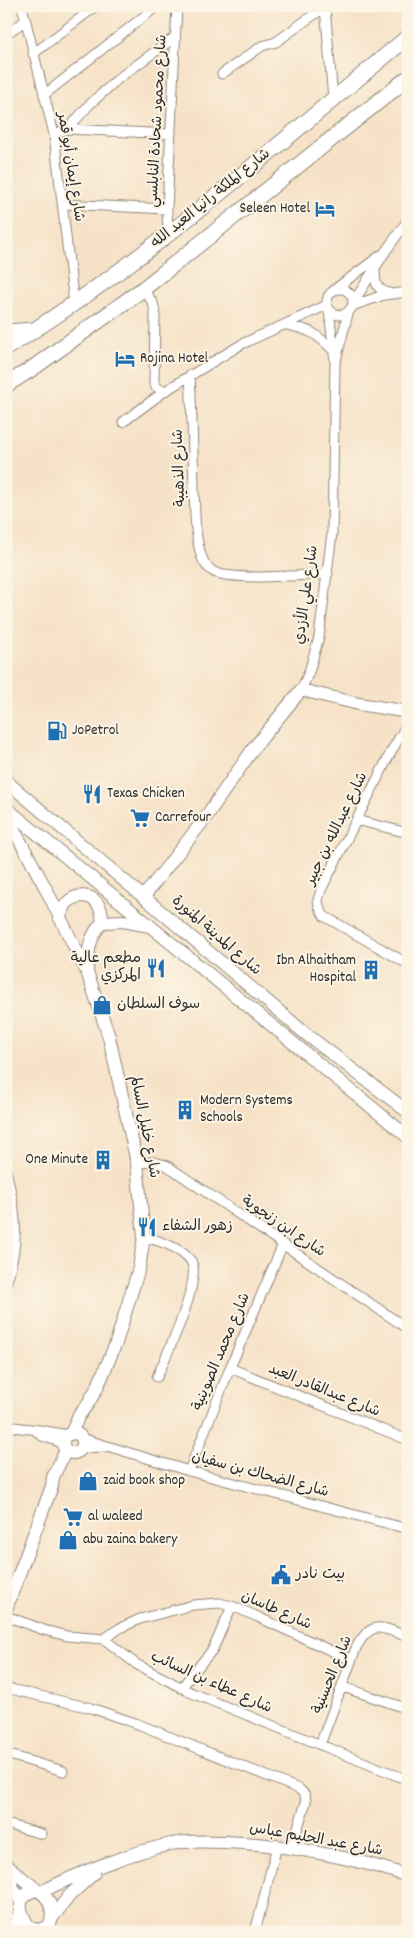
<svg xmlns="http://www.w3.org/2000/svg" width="414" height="1938" viewBox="0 0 414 1938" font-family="Dekko,'Playpen Sans Arabic',sans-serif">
  <rect width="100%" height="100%" fill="#fcf5e5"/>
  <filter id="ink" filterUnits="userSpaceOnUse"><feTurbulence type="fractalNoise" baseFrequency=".02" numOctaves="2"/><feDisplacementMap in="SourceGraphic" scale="10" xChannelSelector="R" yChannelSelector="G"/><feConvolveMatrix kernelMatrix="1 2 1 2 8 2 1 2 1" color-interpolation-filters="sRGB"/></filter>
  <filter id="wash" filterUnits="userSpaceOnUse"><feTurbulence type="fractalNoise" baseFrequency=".0096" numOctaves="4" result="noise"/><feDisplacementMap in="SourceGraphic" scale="20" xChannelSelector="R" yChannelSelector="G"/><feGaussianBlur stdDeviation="1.12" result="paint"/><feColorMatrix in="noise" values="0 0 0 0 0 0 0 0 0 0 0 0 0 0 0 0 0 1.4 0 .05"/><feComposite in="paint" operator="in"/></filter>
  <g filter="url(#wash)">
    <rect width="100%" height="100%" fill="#f6e2c7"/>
  </g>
  <g filter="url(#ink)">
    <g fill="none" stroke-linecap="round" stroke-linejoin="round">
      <defs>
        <path id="street" d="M22,6L54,134L74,304
          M325,7L333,99
          M6,34L25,21
          M33,54L96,6
          M222,74L262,46L276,42L326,6
          M44,95L157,6
          M68,129L89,105L119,78L175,37
          M54,134L68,129L171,134
          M63,204L167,209
          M168,236L167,209L177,6
          M375,268C375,283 375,290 392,294
          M143,289L153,303L155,313L154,383L156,387L165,391
          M335,289L381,255
          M327 302a13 13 0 1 1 26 0a13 13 0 1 1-26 0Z
          M353,303L385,252L408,220
          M352,306L384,295L408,292
          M287,325C309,329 317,334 333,350
          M336,360L349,310
          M190,375C192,412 193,449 194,486C195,509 194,535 202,558C204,563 209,569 214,572C233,581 304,575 328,574
          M123,422L165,391L242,344L327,305
          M301,690L309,672L319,637L332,533L335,362L329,310
          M408,723L392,750L321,890L318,900L319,906L324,916L408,964
          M356,820L408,833
          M137,1163L154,1162L166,1165L408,1329
          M6,1171C17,1215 20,1241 6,1284
          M144,1237C158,1240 182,1248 191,1261C203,1280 166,1356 157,1377
          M230,1368L408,1440
          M6,1426C27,1429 47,1430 67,1435
          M36,1431L42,1436L63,1443
          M81,1438L189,1471L408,1529
          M82,1448L105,1447
          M189,1471L230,1368L283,1244
          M6,1616L44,1630L67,1636L104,1639L136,1664L192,1693L408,1780
          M104,1639L120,1628L140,1619L193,1605L219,1603L232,1606L258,1617L351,1660
          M343,1687L408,1709
          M6,1688L91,1708L138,1724L299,1789L305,1795L306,1802L291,1849
          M181,1688L213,1649L232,1606
          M320,1745L356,1648C371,1619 382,1627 408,1637
          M6,1754L63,1771
          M6,1824L42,1834
          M255,1932L277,1846"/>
        <path id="secondary" d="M6,781L306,1034L408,1112
          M6,808L408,1137
          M6,815L45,887L87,972L95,995L109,1037L137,1163L144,1237L139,1268L116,1343L98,1386L89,1402L78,1417L71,1434
          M144,896L203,821L253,749L301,690L359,704L408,712
          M59,917C62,912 64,907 67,903C76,893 93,894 99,906C102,911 102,917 103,922
          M87,970C88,951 89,936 103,922L123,921L150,926
          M63 1443a10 10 0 1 1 20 0a10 10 0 1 1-20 0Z
          M6,1609L52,1486L53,1477L66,1450
          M6,1865L37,1890
          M6,1875L21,1902
          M37,1890C51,1897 56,1914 48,1927L38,1930L30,1928C20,1914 13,1894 37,1890Z
          M41,1892C79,1873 131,1852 172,1844C190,1840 208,1842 225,1842C284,1844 352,1857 408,1876
          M52,1918L70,1895L94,1873
          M9,1932L17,1921L20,1909"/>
        <path id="primary" d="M6,332L33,330
          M6,348C150,259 277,145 408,37
          M6,385L33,368L143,289L408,78"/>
      </defs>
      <!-- street casing -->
      <use href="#street" stroke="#908679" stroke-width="11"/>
      <!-- secondary casing -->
      <use href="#secondary" stroke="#908679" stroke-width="14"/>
      <!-- primary casing -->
      <use href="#primary" stroke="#908679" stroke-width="17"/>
      <!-- street -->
      <use href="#street" stroke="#fff" stroke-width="9"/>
      <!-- secondary -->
      <use href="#secondary" stroke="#fff" stroke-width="12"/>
      <!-- primary -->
      <use href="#primary" stroke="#fff" stroke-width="15"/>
    </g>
  </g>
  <!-- icons -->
  <defs>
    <symbol id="hotel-bare" viewBox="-9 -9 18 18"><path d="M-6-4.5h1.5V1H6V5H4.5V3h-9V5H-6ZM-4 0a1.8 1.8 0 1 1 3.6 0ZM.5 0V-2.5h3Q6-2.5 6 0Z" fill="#1f6fb2" stroke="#fcf5e5" stroke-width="2.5" paint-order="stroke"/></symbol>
    <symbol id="fuel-bare" viewBox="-9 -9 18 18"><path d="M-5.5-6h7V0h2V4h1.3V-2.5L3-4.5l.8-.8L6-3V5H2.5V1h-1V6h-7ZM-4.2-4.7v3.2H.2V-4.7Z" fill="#1f6fb2" stroke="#fcf5e5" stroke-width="2.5" paint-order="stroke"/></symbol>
    <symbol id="restaurant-bare" viewBox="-9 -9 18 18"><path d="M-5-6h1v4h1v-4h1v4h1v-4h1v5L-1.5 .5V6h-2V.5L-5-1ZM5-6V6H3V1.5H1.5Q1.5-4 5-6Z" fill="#1f6fb2" stroke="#fcf5e5" stroke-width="2.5" paint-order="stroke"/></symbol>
    <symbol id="supermarket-bare" viewBox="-9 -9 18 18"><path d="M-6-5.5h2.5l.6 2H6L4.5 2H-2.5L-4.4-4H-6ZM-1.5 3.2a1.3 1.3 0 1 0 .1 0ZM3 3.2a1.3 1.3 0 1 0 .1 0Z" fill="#1f6fb2" stroke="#fcf5e5" stroke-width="2.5" paint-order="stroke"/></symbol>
    <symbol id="building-bare" viewBox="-9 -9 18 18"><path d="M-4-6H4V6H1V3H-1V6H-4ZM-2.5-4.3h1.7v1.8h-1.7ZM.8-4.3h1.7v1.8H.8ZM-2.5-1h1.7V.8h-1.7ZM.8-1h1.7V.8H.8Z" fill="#1f6fb2" stroke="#fcf5e5" stroke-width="2.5" paint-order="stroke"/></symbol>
    <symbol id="shop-bare" viewBox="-9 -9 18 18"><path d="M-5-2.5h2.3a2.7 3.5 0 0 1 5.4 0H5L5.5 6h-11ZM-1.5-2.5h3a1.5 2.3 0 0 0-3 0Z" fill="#1f6fb2" stroke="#fcf5e5" stroke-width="2.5" paint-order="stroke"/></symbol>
    <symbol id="civic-bare" viewBox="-9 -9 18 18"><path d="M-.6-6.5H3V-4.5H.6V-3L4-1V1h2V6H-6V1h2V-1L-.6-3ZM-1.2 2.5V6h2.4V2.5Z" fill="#1f6fb2" stroke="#fcf5e5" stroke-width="2.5" paint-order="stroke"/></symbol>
  </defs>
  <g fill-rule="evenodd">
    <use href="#hotel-bare" x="311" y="195" width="28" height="28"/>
    <use href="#hotel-bare" x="111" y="345" width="28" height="28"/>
    <use href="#fuel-bare" x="43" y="717" width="28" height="28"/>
    <use href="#restaurant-bare" x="78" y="780" width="28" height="28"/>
    <use href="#supermarket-bare" x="126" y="804" width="28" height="28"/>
    <use href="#restaurant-bare" x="142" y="954" width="28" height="28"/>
    <use href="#building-bare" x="357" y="956" width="28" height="28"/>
    <use href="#shop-bare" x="88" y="991" width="28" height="28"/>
    <use href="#building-bare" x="171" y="1096" width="28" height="28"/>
    <use href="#building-bare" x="89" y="1146" width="28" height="28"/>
    <use href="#restaurant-bare" x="133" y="1213" width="28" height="28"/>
    <use href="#shop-bare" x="74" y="1467" width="28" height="28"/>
    <use href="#supermarket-bare" x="59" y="1503" width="28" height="28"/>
    <use href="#shop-bare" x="54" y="1526" width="28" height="28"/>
    <use href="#civic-bare" x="267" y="1561" width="28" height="28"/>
  </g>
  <g text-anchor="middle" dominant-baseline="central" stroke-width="4" stroke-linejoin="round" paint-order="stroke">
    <!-- street labels -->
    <g font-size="15" fill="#2b2b2b" stroke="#fcf5e5">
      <text transform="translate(158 121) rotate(-87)">شارع محمود شحادة النابلسي</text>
      <text transform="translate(70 167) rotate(81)">شارع إيمان أبو قمر</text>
      <text transform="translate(211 199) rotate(-39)">شارع الملكة رانيا العبد الله</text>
      <text transform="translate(180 468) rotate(-92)">شارع الذهيبة</text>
      <text transform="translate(307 595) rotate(-82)">شارع علي الأزدي</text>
      <text transform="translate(337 829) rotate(-64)">شارع عبدالله بن جبير</text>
      <text transform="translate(216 936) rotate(41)">شارع المدينة المنورة</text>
      <text transform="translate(144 1127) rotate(79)">شارع خليل السالم</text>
      <text transform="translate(283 1227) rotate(34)">شارع ابن زنجوية</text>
      <text transform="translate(222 1352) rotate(-67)">شارع محمد الصوينية</text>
      <text transform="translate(324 1391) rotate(22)">شارع عبدالقادر العبد</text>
      <text transform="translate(260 1475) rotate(15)">شارع الضحاك بن سفيان</text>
      <text transform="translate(276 1611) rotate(24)">شارع طاسان</text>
      <text transform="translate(333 1675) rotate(-68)">شارع الحسنية</text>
      <text transform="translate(211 1683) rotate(24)">شارع عطاء بن السائب</text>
      <text transform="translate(316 1840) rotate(10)">شارع عبد الحليم عباس</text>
    </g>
    <!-- poi labels -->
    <g font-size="15" fill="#2b2b2b" stroke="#fcf5e5" text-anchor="start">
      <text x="310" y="209" text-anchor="end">Seleen Hotel</text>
      <text x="140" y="359">Rojina Hotel</text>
      <text x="72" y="731">JoPetrol</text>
      <text x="107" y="794">Texas Chicken</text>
      <text x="155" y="818">Carrefour</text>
      <text x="141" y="959" text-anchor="end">مطعم عالية<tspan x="141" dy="17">المركزي</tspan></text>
      <text x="356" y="961" text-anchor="end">Ibn Alhaitham<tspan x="356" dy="17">Hospital</tspan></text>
      <text x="117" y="1005">سوف السلطان</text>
      <text x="200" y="1101">Modern Systems<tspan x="200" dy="17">Schools</tspan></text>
      <text x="88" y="1160" text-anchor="end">One Minute</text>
      <text x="162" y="1227">زهور الشفاء</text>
      <text x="103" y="1481">zaid book shop</text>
      <text x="88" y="1517">al waleed</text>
      <text x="83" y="1540">abu zaina bakery</text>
      <text x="296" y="1575">بيت نادر</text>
    </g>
  </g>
  <!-- margin -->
  <rect width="414" height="1938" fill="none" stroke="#fcf5e5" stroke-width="25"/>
</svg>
